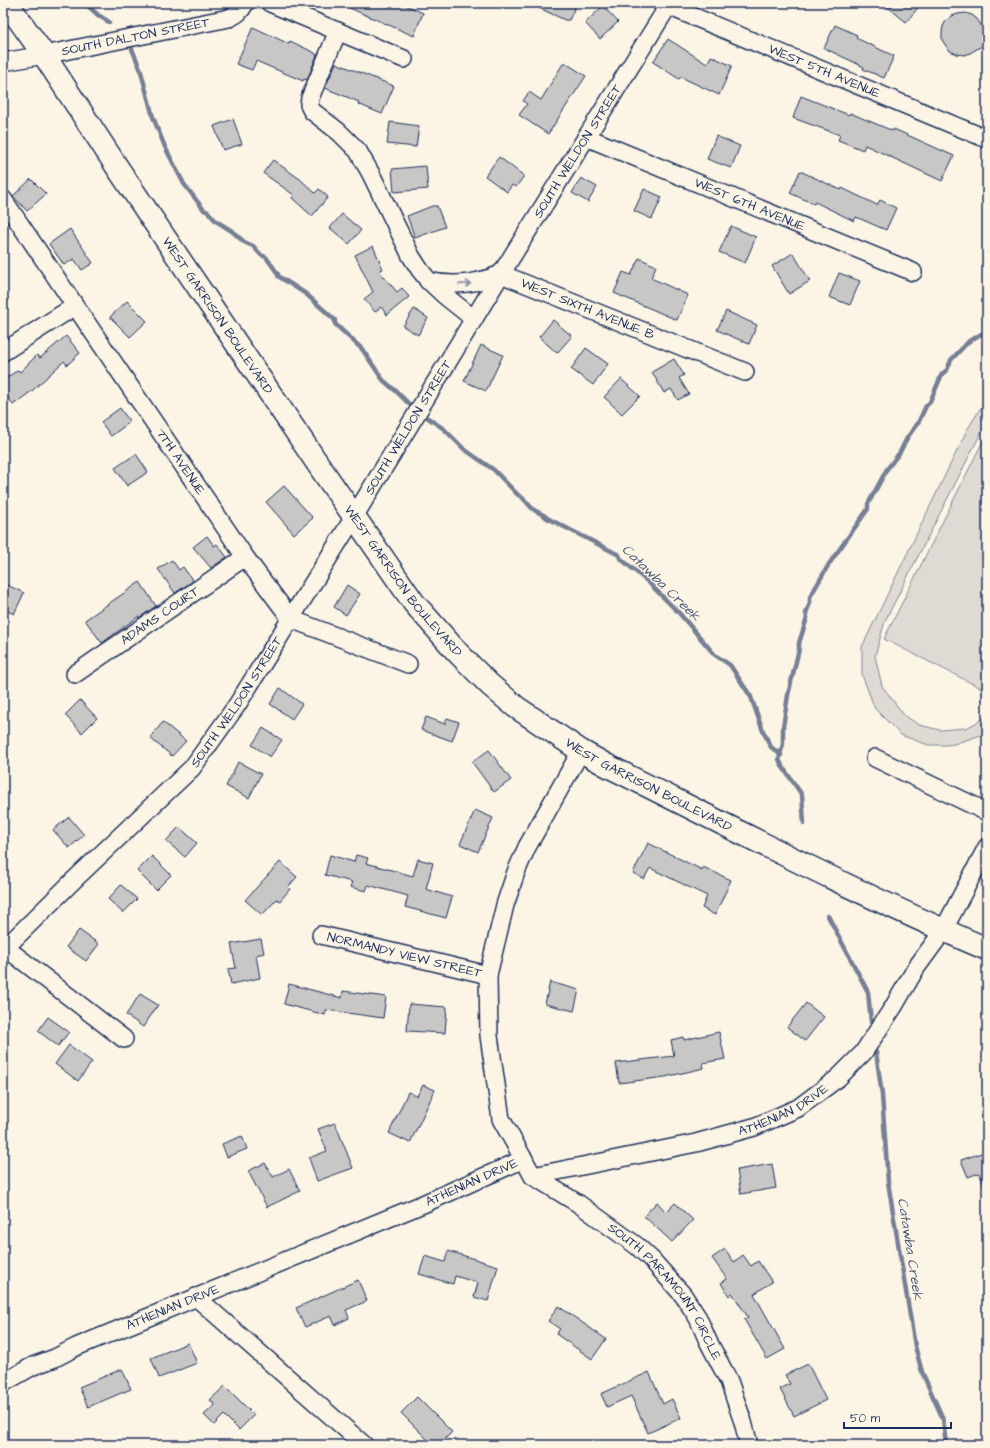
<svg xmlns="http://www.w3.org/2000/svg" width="990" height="1448" viewBox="0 0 990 1448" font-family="'Architects Daughter',sans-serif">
  <rect width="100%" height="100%" fill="#fcf5e5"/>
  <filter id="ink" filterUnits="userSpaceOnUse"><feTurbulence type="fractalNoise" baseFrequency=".025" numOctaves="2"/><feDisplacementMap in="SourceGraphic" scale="8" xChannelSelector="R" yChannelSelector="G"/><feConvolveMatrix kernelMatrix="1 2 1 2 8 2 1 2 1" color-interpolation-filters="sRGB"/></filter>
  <g filter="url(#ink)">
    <!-- green -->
    <path fill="#dfdbd4" stroke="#7d8599" d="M987,403V426L981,433L885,621L875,656L882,686L904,715L919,725L940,730L966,728L987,717V733L954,744L947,745H928L901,735L875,709L862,675V647L967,430L980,409Z
      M987,433V691L884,639Z"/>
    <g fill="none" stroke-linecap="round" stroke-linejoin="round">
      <!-- stream -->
      <path stroke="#767f94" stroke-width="4.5" d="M85,3L98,15L109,22
        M132,49L140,68L153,117L165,147L184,184L204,210L208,212L216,221L232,231L244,242L253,246L261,255L266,257L278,274V276L306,294L335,320V324L362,349L383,380L397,392L409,404
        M428,418L444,429L464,449L494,470L518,495C525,498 527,504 533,509C537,513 543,513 547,518L619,555L620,558L647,581L679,613L715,655L730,665L751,697L763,731L771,747L781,755
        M804,823L802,795L782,766L779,759L783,744V727L788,695L799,649V643L807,618L806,613L810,603V597L829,564L868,509V504L887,469L900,452L907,438L919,421L926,406L930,402L942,374L947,370L951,360L969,341L987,331
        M828,916L868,992L871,1022
        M876,1052L882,1095L888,1182L915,1346L922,1372L943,1419L946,1445"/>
    </g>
    <!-- building -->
    <path fill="#c8c7c6" stroke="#1b2f5e" d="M338,3H401L423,13L414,36Z
      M528,3H577L569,20H565Z
      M883,3H922L906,22Z
      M603,6L618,22L600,39L585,23Z
      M965,13L972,15L977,19L981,25L987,43L970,53L964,55L957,54L950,51L946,46L942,40V33L943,26L946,21L952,16L958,14Z
      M835,25L857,35L856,38L894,56L884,78L863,69L864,67L824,48Z
      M253,27L289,44L290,41L315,53V54L317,55L307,80L304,79L303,81L256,61L252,70L236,64Z
      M668,39L707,64L711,56L732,66L719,95L681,77L679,79L653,62Z
      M564,62L586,76L548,134L519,115L527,104L523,101L529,92L541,100Z
      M336,63L394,86L382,114L358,104L359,102L325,88Z
      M801,96L849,115L850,113L893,131L894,129L954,156L942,181L865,145L863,150L838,140L840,135L793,118Z
      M233,119L242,144L223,150L214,126Z
      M390,122L419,126L416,147L387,144Z
      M716,136L740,146L731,168L707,159Z
      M499,157L524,176L516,187L512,185L507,192L485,176Z
      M273,160L300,179L315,193L319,189L328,197L312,216L292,198L294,195L263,173Z
      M426,166L428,189L394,192L392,169Z
      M800,171L841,190L842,188L877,205L880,200L896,208L886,230L856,217L854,221L815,202L814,204L790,193Z
      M581,178L597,187L588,202L572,193Z
      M31,179L46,194L27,211L13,196Z
      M644,189L662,197L652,219L634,211Z
      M432,206H437L445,227L415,238L407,216Z
      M342,214L361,230L349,244L330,228Z
      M731,226L756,237L745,263L719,252Z
      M70,229L93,263L82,270L74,259L64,265L49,244Z
      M373,246L383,269L379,271L397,292L402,288L409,297L387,315L381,307L375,312L364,299L373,292L355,255Z
      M793,253L810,281L789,294L772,266Z
      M639,258L656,266L651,278L688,295L677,320L614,293L623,272L631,275Z
      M839,273L860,281L850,305L829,297Z
      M127,301L147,321L130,337L110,317Z
      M414,309L428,318L418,335L403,326Z
      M726,311L757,325L749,344L717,330Z
      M553,320L572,336L557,353L539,337Z
      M66,336L80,353L67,365L64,361L33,390L13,405L3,390V380L18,370L20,372L37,355L40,358Z
      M481,345L503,355L486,391L464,381Z
      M586,348L608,364L593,385L571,369Z
      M674,359L684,375L679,378L689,394L678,400L671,389L664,393L652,372Z
      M621,379L640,396L622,414L604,397Z
      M120,408L130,422L111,436L101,422Z
      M136,454L148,472L127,486L115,468Z
      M284,486L313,518L294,534L266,502Z
      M207,536L214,546L217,544L227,557L211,568L193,547Z
      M172,560L179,570L183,567L193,581L175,593L158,569Z
      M140,582L156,606L139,618V616L102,643L85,620Z
      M3,583L24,593L14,614L3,609Z
      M347,585L360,594L346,615L334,607Z
      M280,688L302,704L292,719L270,704Z
      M80,700L97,718L82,733L65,715Z
      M426,717L445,724L447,718L459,722L452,741L421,730Z
      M163,722L186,741L172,756L150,738Z
      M263,728L282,740L270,757L252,745Z
      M489,750L511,780L494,792L472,762Z
      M238,762L261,774L249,798L226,786Z
      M475,810L493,818L478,852L460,844Z
      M69,817L84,835L69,848L53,830Z
      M179,827L197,843L185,857L166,841Z
      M648,843L702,870L703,867L731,880L715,915L702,908L707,896L650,868L644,879L633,873Z
      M330,855L354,862L356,855L368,858L366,863L413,876L418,859L433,863L426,889L452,897L446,918L405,907L408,896L368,885L366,891L350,887L352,882L325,875Z
      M152,856L171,875L156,890L137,871Z
      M280,862L297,877L288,887L290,889L280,901L277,899L262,915L245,900Z
      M121,885L137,899L123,913L108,899Z
      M79,930L99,944L86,961L66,947Z
      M261,939L264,953L256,955L260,978L231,984L228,969L236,968L231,944Z
      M550,982L579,990L574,1011L545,1004Z
      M289,984L342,998L343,991L386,997L383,1018L326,1010L325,1015L284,1004Z
      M140,994L158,1005L143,1027L126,1015Z
      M806,1003L824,1017L805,1041L787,1027Z
      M409,1004L447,1007L445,1033L407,1031Z
      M48,1017L69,1032L58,1046L38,1031Z
      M719,1032L725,1059L703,1063L704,1068L665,1077L619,1083L616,1063L674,1056L671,1040L683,1037L684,1040Z
      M69,1045L92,1062L78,1081L55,1064Z
      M423,1085L435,1090L410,1143L389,1133L408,1092L417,1096Z
      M335,1123L353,1168L317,1181L309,1158L327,1151L318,1129Z
      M242,1136L247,1149L227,1157L222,1144Z
      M987,1151V1191L979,1173L968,1177L961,1160Z
      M265,1163L273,1177L289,1169L300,1191L267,1207L248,1171Z
      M772,1164L776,1188L741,1194L737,1170Z
      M657,1202L666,1212L675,1203L693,1220L672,1242L644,1216Z
      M725,1249L734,1262L743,1255L751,1266L758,1261L772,1282L754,1294L785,1349L767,1359L744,1319L748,1317L732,1293L729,1296L721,1283L727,1279L712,1258Z
      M448,1251L498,1266L488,1301L474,1297L478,1283L455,1276L453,1284L419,1274L425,1256L445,1262Z
      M358,1280L367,1301L346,1310L349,1318L335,1325L331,1316L305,1327L296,1308Z
      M558,1306L606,1339L592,1359L556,1334L560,1329L548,1321Z
      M188,1343L197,1363L159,1378L151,1358Z
      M808,1364L826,1400L794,1416L780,1389L790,1384L785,1375Z
      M122,1369L131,1389L88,1407L79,1387Z
      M649,1372L663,1404L672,1399L681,1418L648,1433L631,1396L607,1407L601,1394Z
      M225,1386L254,1415L239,1430L224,1415L214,1425L204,1415L215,1405L210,1400Z
      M417,1397L452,1432L439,1445H433L401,1413Z"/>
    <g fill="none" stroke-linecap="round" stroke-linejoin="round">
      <defs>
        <g id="minor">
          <path d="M270,3L404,59"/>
          <path id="s1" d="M661,3L987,139"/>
          <path d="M338,31L310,98L309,105L312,111L339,132L358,151L371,174L411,256L420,270L428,280L444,295L474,319"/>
          <path id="s2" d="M3,62L44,55L229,18C238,14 241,11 245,3"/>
          <path id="s3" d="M586,137L913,272"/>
          <path id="s4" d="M3,199L245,557L291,619L408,664"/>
          <path id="s5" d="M428,281C453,287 477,284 501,274L745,372"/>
          <path d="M3,352L75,306"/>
          <path id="s6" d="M75,674L245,557"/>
          <path id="s7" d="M581,751L527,847L516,872L505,905L488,975L489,1036L501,1119L533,1176L579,1204L637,1246L651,1259L683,1295L698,1318L708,1341L729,1381L743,1422L749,1445"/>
          <path d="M875,758L987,812"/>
          <path id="s8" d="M321,935L488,975"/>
          <path d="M6,948L124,1039"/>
          <path id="s9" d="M3,950L76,878L192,768L237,705L354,517L501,274L670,3"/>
          <path id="s10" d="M533,1176L696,1143L754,1127L798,1108L838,1078L863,1053L894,1006L916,968L943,931L987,847"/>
          <path d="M196,1297L364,1445"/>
          <path id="s11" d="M3,1383L33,1366L55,1358L76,1347L423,1204L524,1159"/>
        </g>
        <g id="major">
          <path id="s12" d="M7,3L44,55L119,170L324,473L414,603L458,653L490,685L516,707L581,751L608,766C734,829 858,894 987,949"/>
        </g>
      </defs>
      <!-- minor casing -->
      <use href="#minor" stroke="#1b2f5e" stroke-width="20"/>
      <!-- major casing -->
      <use href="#major" stroke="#1b2f5e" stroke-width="25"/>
      <!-- minor -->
      <use href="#minor" stroke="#fcf5e5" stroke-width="17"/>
      <!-- major -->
      <use href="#major" stroke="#fcf5e5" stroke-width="22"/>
    </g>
    <!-- one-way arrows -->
    <defs><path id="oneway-shaft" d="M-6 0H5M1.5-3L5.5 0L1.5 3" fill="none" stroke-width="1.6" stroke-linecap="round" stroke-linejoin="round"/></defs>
    <use stroke="#8c92a2" href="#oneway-shaft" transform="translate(465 284) rotate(-4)"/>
  </g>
  <g text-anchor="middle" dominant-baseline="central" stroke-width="3" stroke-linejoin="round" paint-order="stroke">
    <!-- street labels -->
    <g font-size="13" fill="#1b2f5e" stroke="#fcf5e5">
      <text stroke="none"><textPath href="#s2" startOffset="135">SOUTH DALTON STREET</textPath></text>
      <text stroke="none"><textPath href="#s1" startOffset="177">WEST 5TH AVENUE</textPath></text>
      <text stroke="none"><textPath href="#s9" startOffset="990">SOUTH WELDON STREET</textPath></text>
      <text stroke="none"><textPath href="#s3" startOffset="177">WEST 6TH AVENUE</textPath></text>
      <text stroke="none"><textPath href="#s5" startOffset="168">WEST SIXTH AVENUE B</textPath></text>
      <text stroke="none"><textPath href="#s12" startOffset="377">WEST GARRISON BOULEVARD</textPath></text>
      <text stroke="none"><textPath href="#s9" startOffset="666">SOUTH WELDON STREET</textPath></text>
      <text stroke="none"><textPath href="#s4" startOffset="317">7TH AVENUE</textPath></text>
      <text stroke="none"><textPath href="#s12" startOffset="701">WEST GARRISON BOULEVARD</textPath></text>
      <text stroke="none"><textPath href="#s6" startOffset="103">ADAMS COURT</textPath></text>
      <text stroke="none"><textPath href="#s9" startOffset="342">SOUTH WELDON STREET</textPath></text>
      <text stroke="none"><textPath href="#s12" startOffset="1025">WEST GARRISON BOULEVARD</textPath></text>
      <text stroke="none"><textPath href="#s8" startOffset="86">NORMANDY VIEW STREET</textPath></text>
      <text stroke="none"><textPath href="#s10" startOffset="260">ATHENIAN DRIVE</textPath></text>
      <text stroke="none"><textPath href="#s11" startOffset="510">ATHENIAN DRIVE</textPath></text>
      <text stroke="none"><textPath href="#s7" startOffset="633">SOUTH PARAMOUNT CIRCLE</textPath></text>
      <text stroke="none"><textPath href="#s11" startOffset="186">ATHENIAN DRIVE</textPath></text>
    </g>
    <!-- water labels -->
    <g font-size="14" font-style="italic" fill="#485779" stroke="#fcf5e5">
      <text transform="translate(661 583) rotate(44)">Catawba Creek</text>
      <text transform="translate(910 1249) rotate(81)">Catawba Creek</text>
    </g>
  </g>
  <!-- margin -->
  <rect width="990" height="1448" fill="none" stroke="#fcf5e5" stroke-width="16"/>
  <rect x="8" y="8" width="974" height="1432" fill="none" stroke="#1b2f5e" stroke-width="1.5" filter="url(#ink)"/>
  <!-- scale -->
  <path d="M844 1422v6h107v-6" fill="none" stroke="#1b2f5e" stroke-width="2"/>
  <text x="850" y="1422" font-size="12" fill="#1b2f5e" stroke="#fcf5e5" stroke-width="3" paint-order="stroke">50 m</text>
</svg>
